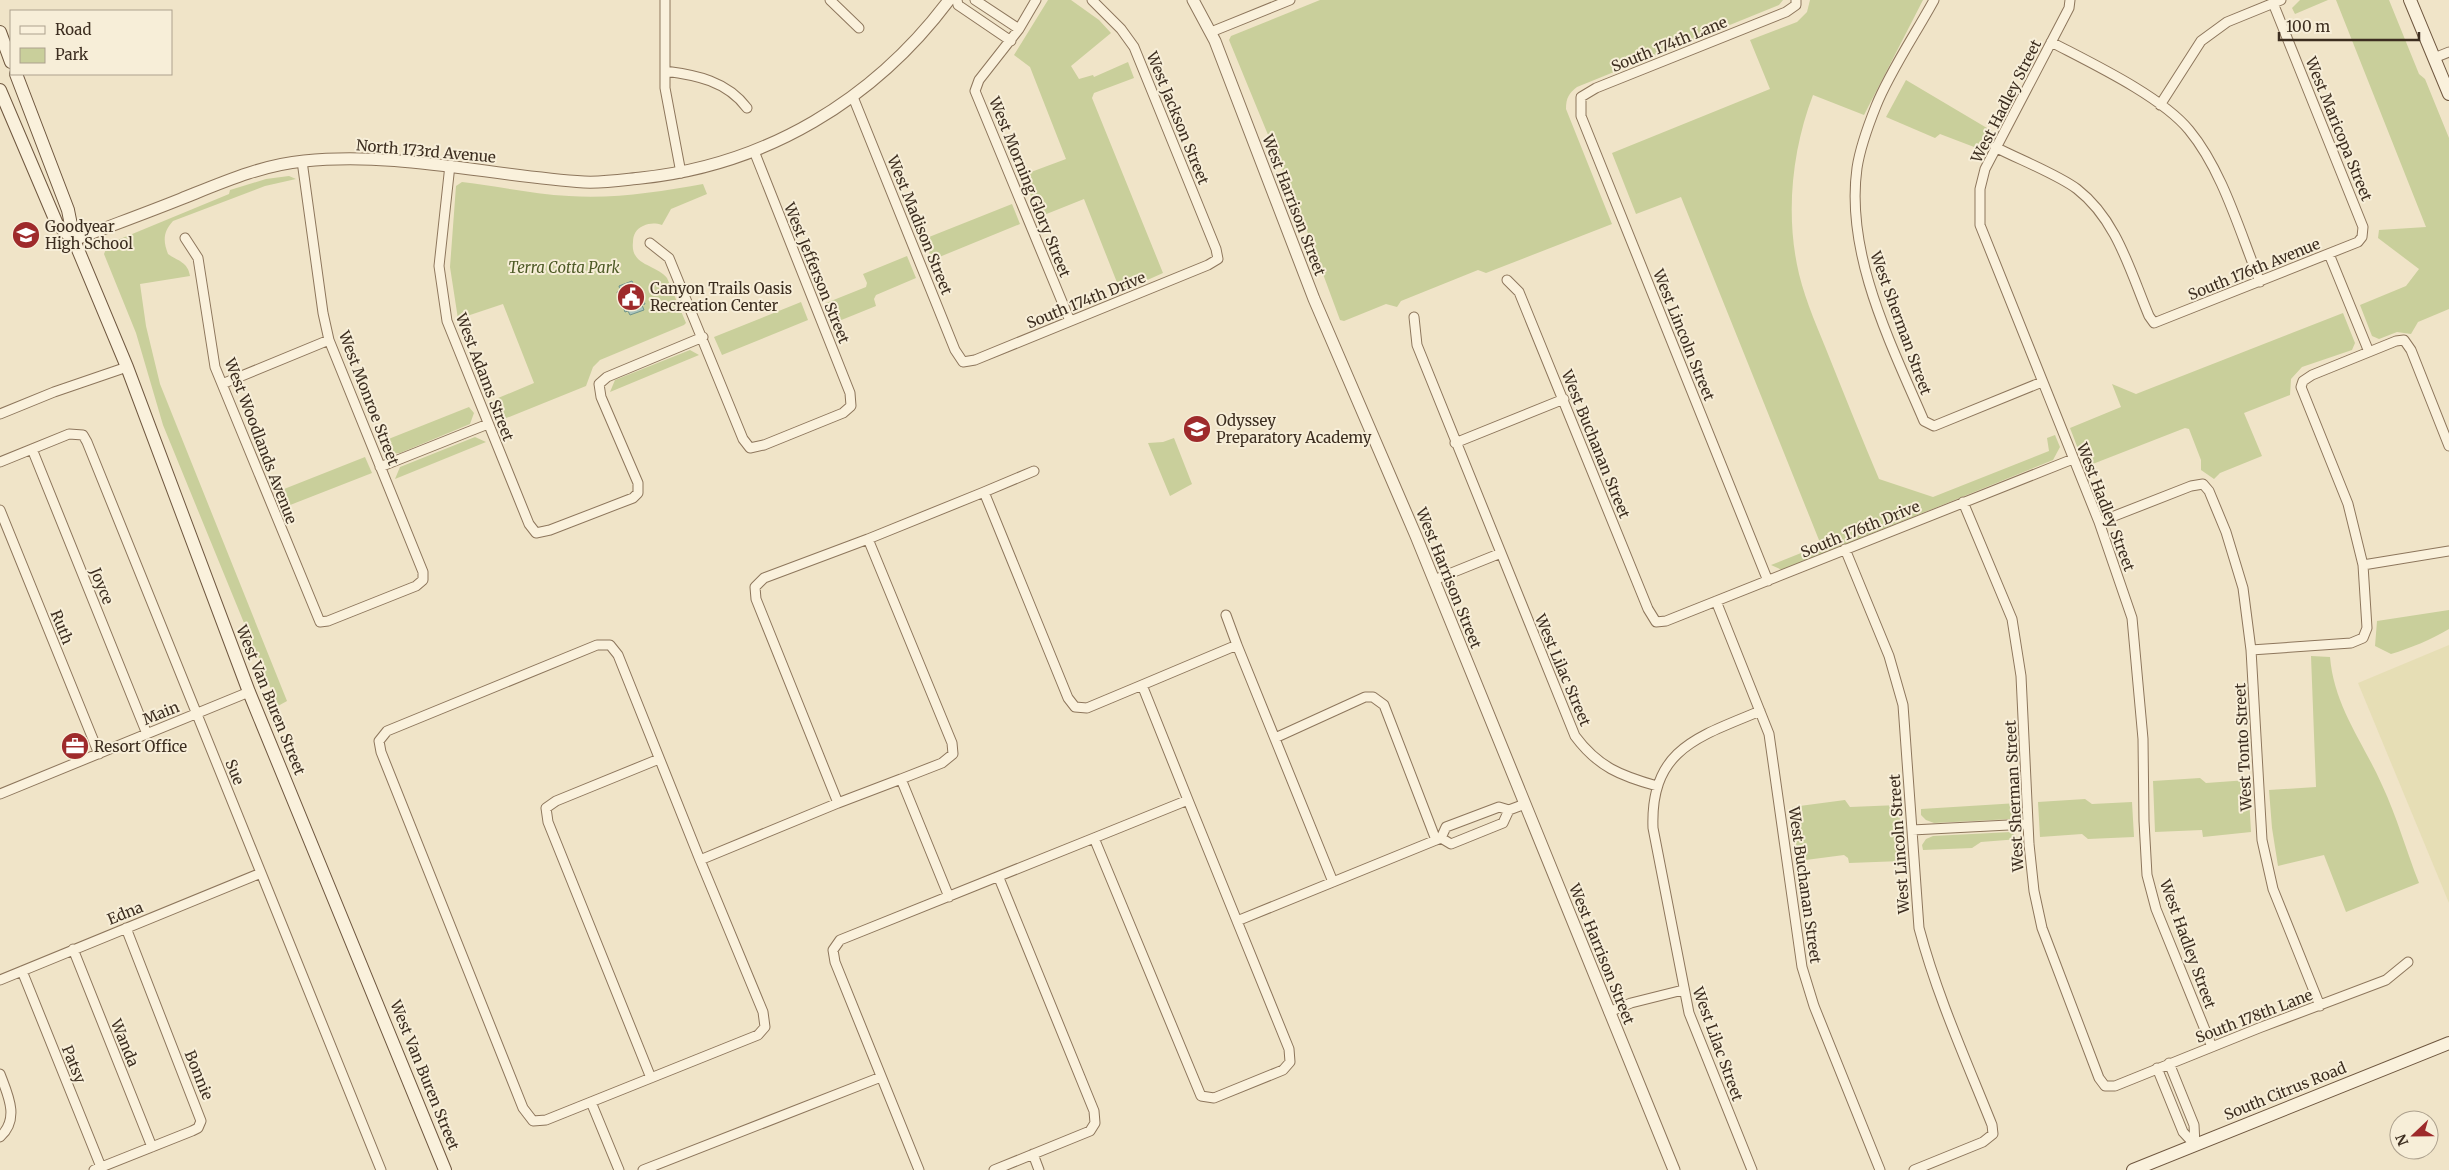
<svg xmlns="http://www.w3.org/2000/svg" width="2449" height="1170" viewBox="0 0 2449 1170" font-family="Merriweather,serif">
  <rect width="100%" height="100%" fill="#f0e4c8"/>
  <!-- farmland -->
  <path fill="#e6deb5" d="M2449,645V903L2358,683Z"/>
  <!-- green -->
  <path fill="#c9cf9b" d="M1048,0H1071L1099,20L1111,33L1071,66L1079,79L1093,75L1094,77L1128,62L1134,78L1094,93L1092,98L1163,273L1134,286L1120,290L1084,199L1039,217L1023,175L1066,159L1030,67L1014,55Z
    M1320,0H1783L1779,5L1577,87C1569,93 1566,98 1566,109L1612,224L1486,273L1478,270L1401,301L1397,307L1386,304L1344,321L1340,320L1303,220L1229,40L1231,36Z
    M1810,0H1923L1864,115L1813,95C1792,150 1785,215 1799,274C1806,303 1819,331 1830,359C1846,399 1862,439 1879,479L1933,497L2049,451L2047,438L2055,435L2060,447L2053,460L1782,570L1771,565L1821,545L1681,197L1636,214L1612,153L1770,89L1750,40L1797,22L1807,12Z
    M2300,0H2328L2295,14L2292,8Z
    M2336,0H2389L2419,74L2425,79L2449,138V309L2418,322L2411,334L2397,332L2379,339L2372,336L2360,305L2406,286L2419,269L2378,238L2379,230L2426,227Z
    M1906,80L1992,131L1982,150L1940,134L1935,138L1886,117Z
    M289,176L296,179L265,186L173,221C163,232 163,241 168,254C178,261 188,262 190,276L140,284L146,326L160,384L287,701L278,706L163,425L136,333L104,254L108,244L229,194L230,190L266,179Z
    M462,182C497,186 533,194 569,196C614,199 659,192 703,184L707,194L671,209L662,225C655,223 650,223 643,226C636,229 633,235 633,242C630,266 656,264 667,278L686,323L684,325L600,360L593,367L586,386L499,421L491,401L534,383L503,304L458,319L450,267L456,186Z
    M1012,204L1020,224L932,260L924,239Z
    M907,256L916,278L876,295L874,299L876,306L834,323L826,303L866,287L867,283L863,274Z
    M801,302L808,320L722,355L714,337Z
    M2343,313L2355,343L2352,350L2302,367L2291,379L2290,395L2244,413L2262,456L2220,473L2214,479L2201,470V460L2189,429L2185,428L2085,467L2070,428L2121,407L2112,384L2136,394Z
    M690,350L699,355L610,392L615,380Z
    M469,407L474,413L470,424L400,453L391,454L384,450L381,442Z
    M475,437L486,442L395,479L400,467Z
    M1174,438L1192,484L1170,496L1148,443L1163,442Z
    M365,457L372,473L285,507L279,491Z
    M2449,610V629C2430,640 2411,648 2391,654L2375,646L2377,621Z
    M2311,656L2330,657C2334,706 2363,742 2382,785C2397,817 2406,850 2419,883L2346,912L2324,855L2278,866L2272,828L2269,790L2316,787Z
    M2200,778L2206,783L2248,780L2251,832L2203,837L2202,830L2155,832L2153,781Z
    M2085,799L2092,804L2132,802L2134,837L2088,839L2082,834L2040,837L2038,802Z
    M1845,800L1850,807L1899,805L1902,861L1849,863L1848,858L1844,855L1798,861L1792,807Z
    M2018,803V811L2012,819L1934,823L1926,820L1921,815V809Z
    M2011,832L2019,839L1981,842L1972,848L1923,850L1922,845L1926,839L1933,836Z"/>
  <!-- water -->
  <path fill="#a9c4bc" stroke="#6f938a" d="M632,281L634,285L637,284L645,304L642,305L644,310L630,315L628,311L625,312L617,292L620,290L619,286Z"/>
  <g fill="none" stroke-linecap="round" stroke-linejoin="round">
    <defs>
      <path id="minor" d="M665,0V88L681,173
        M830,0L859,28
        M957,0L958,5L1011,41
        M975,0L1019,29
        M1036,0L1019,29L979,80L975,91L1070,321
        M1934,0C1916,33 1889,73 1876,106C1868,126 1860,148 1857,168C1845,254 1891,344 1924,421L1934,426L2042,382
        M2070,0L2069,8L1985,169L1980,189V225L2099,522L2132,618L2143,739L2144,821L2147,875L2156,909L2212,1047
        M1211,32L1290,0
        M2051,42C2091,63 2161,96 2189,130C2223,171 2240,233 2260,282
        M2434,58L2449,52
        M665,71C696,75 727,81 747,108
        M853,97L955,350L963,362L975,360L1208,265L1218,259L1216,249L1134,47L1121,29L1092,0
        M2160,105L2201,41L2227,22L2281,0
        M1995,147C2018,159 2057,174 2077,189C2117,220 2130,271 2149,316L2154,323L2358,242L2362,237L2363,227L2273,3
        M450,165L439,266L447,321L529,524L536,533L550,530L633,498L638,493V483L601,397L599,384L607,377L703,337
        M185,238L198,258L215,367L320,622L328,621L416,586L423,580V572L329,340L323,313L302,161
        M650,243L669,258L743,439L750,448L764,445L843,413L851,406L850,393L754,151
        M2329,254L2369,352
        M1507,280L1519,292L1648,609L1656,622L1666,621L2073,459
        M1414,317L1417,345L1575,736C1598,767 1621,776 1657,786
        M222,384L329,340
        M0,414L54,392L127,367
        M1455,443L1564,399
        M32,449L147,734
        M0,462L69,434L83,435L87,442L381,1170
        M380,467L488,424
        M1034,471L984,492L1068,698L1075,707L1087,708L1142,685L1188,800
        M1963,502L2012,619L2021,676L2029,844L2034,891L2042,928L2099,1078L2105,1086H2115L2259,1028L2386,980L2408,962
        M0,510L99,754
        M2099,522L2191,486L2203,484L2209,491L2226,532L2243,588L2251,650L2262,840L2273,889L2320,1006
        M868,539L764,578L755,587L756,599L838,803L901,779
        M1845,549L1889,656L1903,705L1919,928C1937,996 1966,1060 1992,1125L1993,1134L1983,1142L1914,1170
        M2363,565L2449,551
        M1434,580L1501,553
        M1768,581L1581,116V97L1596,88L1786,12L1796,5V0
        M1716,601L1769,734L1802,967L1814,1006L1880,1170
        M1226,615L1237,645
        M2251,650L2351,643L2363,638L2367,628L2363,565L2348,504L2301,387L2303,381L2312,375L2396,341L2404,340L2411,350L2449,446
        M1142,685L1237,645L1333,882
        M1275,738L1365,697H1373L1384,705L1436,840
        M0,794L249,692
        M1912,830L2028,824
        M1441,838L1451,844L1503,823L1509,810
        M700,860L618,655L610,645H597L387,731L379,741L381,752L523,1108L533,1121L546,1120L758,1035L765,1027L763,1012L700,860L838,803
        M949,897L901,779L942,763L953,754L952,743L868,539L984,492
        M1237,921L1188,800L1094,838L1201,1096L1214,1098L1283,1070L1290,1062L1289,1049L1237,921L1441,838L1446,827L1499,807L1509,810L1525,804
        M73,949L152,1147
        M22,971L101,1167
        M0,980L261,873
        M1609,1012L1631,1003L1683,990
        M2169,1063L2194,1125L2195,1145
        M2157,1068L2183,1132L2195,1145
        M0,1074C8,1095 20,1119 0,1137
        M651,1078L548,822L546,808L556,801L659,759
        M591,1102L619,1170
        M1033,1154L1039,1170
        M94,1170L192,1131L198,1128L201,1121L126,928
        M643,1170L881,1077
        M919,1170L835,962L833,950L840,940L1094,838
        M994,1170L1090,1131L1095,1123L1094,1111L999,878
        M1752,1170L1689,1013L1653,828C1650,749 1698,737 1760,711"/>
      <path id="tertiary" d="M1193,0L1215,41L1314,299L1416,536L1674,1170
        M74,240C110,226 146,213 181,199C221,183 261,165 304,161C398,151 490,176 584,182C603,183 622,180 641,178C766,165 874,100 949,0"/>
      <path id="secondary" d="M2410,0L2449,94
        M0,32L11,62
        M16,74L68,210L74,240L127,367L249,692L445,1170
        M0,90L57,224L74,240
        M2133,1170L2449,1043"/>
    </defs>
    <!-- minor casing -->
    <use href="#minor" stroke="#8d765c" stroke-width="11"/>
    <!-- tertiary casing -->
    <use href="#tertiary" stroke="#8d765c" stroke-width="13"/>
    <!-- secondary casing -->
    <use href="#secondary" stroke="#6f573f" stroke-width="14"/>
    <!-- minor -->
    <use href="#minor" stroke="#faf1dc" stroke-width="9"/>
    <!-- tertiary -->
    <use href="#tertiary" stroke="#faf1dc" stroke-width="11"/>
    <!-- secondary -->
    <use href="#secondary" stroke="#faf1dc" stroke-width="12"/>
  </g>
  <!-- icons -->
  <defs>
    <symbol id="school-disc" viewBox="-11 -11 22 22"><circle r="9.5" fill="#9e2a2b" stroke="#f7eed8"/><path d="M0-5L7-2L0 1L-7-2ZM-4 1L0 2.5L4 1V4Q0 6-4 4Z" fill="#fff"/></symbol>
    <symbol id="civic-disc" viewBox="-11 -11 22 22"><circle r="9.5" fill="#9e2a2b" stroke="#f7eed8"/><path d="M-.6-6.5H3V-4.5H.6V-3L4-1V1h2V6H-6V1h2V-1L-.6-3ZM-1.2 2.5V6h2.4V2.5Z" fill="#fff"/></symbol>
    <symbol id="office-disc" viewBox="-11 -11 22 22"><circle r="9.5" fill="#9e2a2b" stroke="#f7eed8"/><path d="M-6-3h4V-5.5h4V-3h4V5H-6ZM-1-4.5V-3h2v-1.5ZM-6 0V1H6V0Z" fill="#fff"/></symbol>
  </defs>
  <g fill-rule="evenodd">
    <use href="#school-disc" x="10" y="219" width="32" height="32"/>
    <use href="#civic-disc" x="615" y="281" width="32" height="32"/>
    <use href="#school-disc" x="1181" y="413" width="32" height="32"/>
    <use href="#office-disc" x="59" y="730" width="32" height="32"/>
  </g>
  <g text-anchor="middle" dominant-baseline="central" stroke-width="4" stroke-linejoin="round" paint-order="stroke">
    <!-- street labels -->
    <g font-size="15" fill="#3d2e20" stroke="#f7eed8">
      <text transform="translate(1669 44) rotate(-22)">South 174th Lane</text>
      <text transform="translate(2006 101) rotate(-63)">West Hadley Street</text>
      <text transform="translate(1178 118) rotate(68)">West Jackson Street</text>
      <text transform="translate(2339 129) rotate(68)">West Maricopa Street</text>
      <text transform="translate(426 151) rotate(5)">North 173rd Avenue</text>
      <text transform="translate(1030 187) rotate(68)">West Morning Glory Street</text>
      <text transform="translate(1294 205) rotate(69)">West Harrison Street</text>
      <text transform="translate(920 225) rotate(68)">West Madison Street</text>
      <text transform="translate(2254 269) rotate(-22)">South 176th Avenue</text>
      <text transform="translate(817 273) rotate(68)">West Jefferson Street</text>
      <text transform="translate(1086 300) rotate(-22)">South 174th Drive</text>
      <text transform="translate(1901 323) rotate(70)">West Sherman Street</text>
      <text transform="translate(1684 335) rotate(68)">West Lincoln Street</text>
      <text transform="translate(485 377) rotate(69)">West Adams Street</text>
      <text transform="translate(369 398) rotate(69)">West Monroe Street</text>
      <text transform="translate(261 441) rotate(69)">West Woodlands Avenue</text>
      <text transform="translate(1596 444) rotate(68)">West Buchanan Street</text>
      <text transform="translate(2106 507) rotate(69)">West Hadley Street</text>
      <text transform="translate(1860 529) rotate(-22)">South 176th Drive</text>
      <text transform="translate(1449 578) rotate(68)">West Harrison Street</text>
      <text transform="translate(102 586) rotate(68)">Joyce</text>
      <text transform="translate(62 627) rotate(68)">Ruth</text>
      <text transform="translate(1563 670) rotate(67)">West Lilac Street</text>
      <text transform="translate(271 700) rotate(68)">West Van Buren Street</text>
      <text transform="translate(161 713) rotate(-22)">Main</text>
      <text transform="translate(2243 747) rotate(-93)">West Tonto Street</text>
      <text transform="translate(235 772) rotate(68)">Sue</text>
      <text transform="translate(2014 796) rotate(-93)">West Sherman Street</text>
      <text transform="translate(1899 844) rotate(-94)">West Lincoln Street</text>
      <text transform="translate(1805 885) rotate(82)">West Buchanan Street</text>
      <text transform="translate(125 913) rotate(-22)">Edna</text>
      <text transform="translate(2188 944) rotate(70)">West Hadley Street</text>
      <text transform="translate(1602 954) rotate(68)">West Harrison Street</text>
      <text transform="translate(2254 1016) rotate(-21)">South 178th Lane</text>
      <text transform="translate(125 1043) rotate(68)">Wanda</text>
      <text transform="translate(1718 1044) rotate(70)">West Lilac Street</text>
      <text transform="translate(74 1064) rotate(68)">Patsy</text>
      <text transform="translate(199 1075) rotate(68)">Bonnie</text>
      <text transform="translate(425 1075) rotate(68)">West Van Buren Street</text>
      <text transform="translate(2285 1091) rotate(-22)">South Citrus Road</text>
    </g>
    <!-- poi labels -->
    <g font-size="15" fill="#3d2e20" stroke="#f7eed8" text-anchor="start">
      <text x="45" y="226">Goodyear<tspan x="45" dy="17">High School</tspan></text>
      <text x="650" y="288">Canyon Trails Oasis<tspan x="650" dy="17">Recreation Center</tspan></text>
      <text x="1216" y="420">Odyssey<tspan x="1216" dy="17">Preparatory Academy</tspan></text>
      <text x="94" y="746">Resort Office</text>
    </g>
    <!-- park labels -->
    <g font-size="15" font-style="italic" fill="#4d5a26" stroke="#f7eed8">
      <text x="564" y="267">Terra Cotta Park</text>
    </g>
  </g>
  <!-- legend -->
  <rect x="10" y="10" width="162" height="65" fill="#f7eed8" stroke="#ada18e"/>
  <rect x="20" y="26" width="25" height="8" fill="#faf1dc" stroke="#ada18e"/>
  <text x="55" y="35" font-size="15" fill="#3d2e20">Road</text>
  <rect x="20" y="48" width="25" height="15" fill="#c9cf9b" stroke="#ada18e"/>
  <text x="55" y="60" font-size="15" fill="#3d2e20">Park</text>
  <!-- north arrow -->
  <g transform="translate(2414 1135) rotate(248)"><circle r="24" fill="#f7eed8" stroke="#ada18e"/>
  <path d="M0-4L9 19L0 12L-9 19Z" fill="#9e2a2b"/>
  <text y="-8" font-size="14" font-weight="bold" text-anchor="middle" fill="#3d2e20">N</text>
  </g>
  <!-- scale -->
  <path d="M2279 32v8h140v-8" fill="none" stroke="#3d2e20" stroke-width="2.5"/>
  <text x="2286" y="32" font-size="15" fill="#3d2e20" stroke="#f7eed8" stroke-width="4" paint-order="stroke">100 m</text>
</svg>
